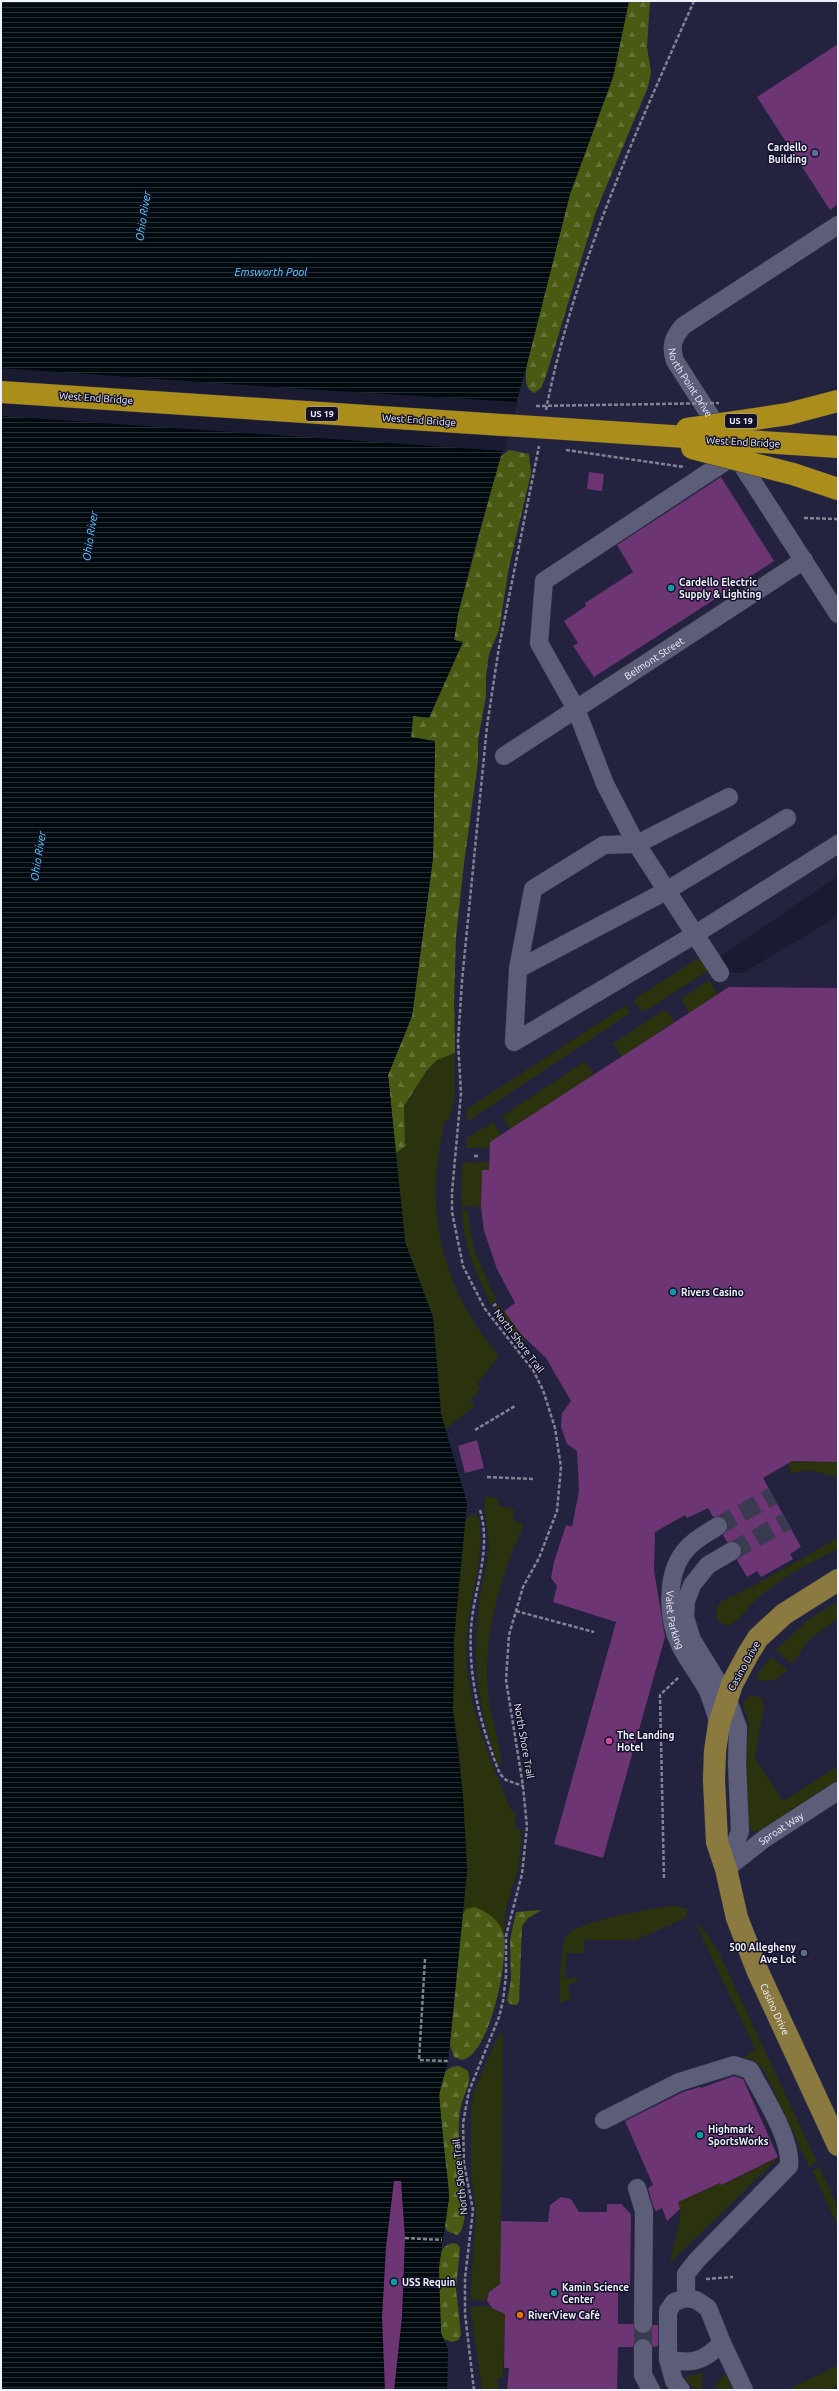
<svg xmlns="http://www.w3.org/2000/svg" width="839" height="2391" viewBox="0 0 839 2391" font-family="Ubuntu,sans-serif">
  <defs>
    <pattern id="forest-firs" width="22" height="20" patternUnits="userSpaceOnUse"><rect width="22" height="20" fill="#4b5a13"/><path d="M5 1l3.5 6h-7zM16 11l3.5 6h-7z" fill="#657236"/></pattern>
    <pattern id="water-rules" width="6" height="5" patternUnits="userSpaceOnUse"><rect width="6" height="5" fill="#000a0f"/><path d="M0 2.5h6" fill="none" stroke="#262e33"/></pattern>
  </defs>
  <rect width="100%" height="100%" fill="#1a1a31"/>
  <!-- built -->
  <path fill="#232340" d="M629,1H838V876L716,959L704,971L743,973L838,916V2385L830,2390H447L448,2350L441,2333V2252L449,2198L439,2095L448,2061L467,1871L458,1584L467,1503L441,1414L405,1242L388,1075L412,1016L473,554L526,368L559,240L613,77Z"/>
  <!-- green -->
  <path fill="#2a320e" d="M702,956L711,969L644,1012L638,1007L633,1000Z
    M709,980L718,994L689,1013L681,999Z
    M626,1005L630,1013L467,1122V1109Z
    M666,1009L674,1022L622,1057L613,1043Z
    M455,1053V1096L449,1119L444,1123C441,1141 437,1161 436,1180C433,1247 456,1305 499,1356L477,1384L481,1389L470,1401L475,1406L446,1429L441,1414L433,1317L405,1242L396,1153L407,1145L405,1144L404,1106L427,1070L437,1060Z
    M585,1061L594,1075L510,1129L502,1116Z
    M493,1122L501,1135L490,1142V1148H466L467,1138Z
    M490,1162V1174L482,1171L481,1207L461,1206L462,1163Z
    M461,1210H467L474,1250L496,1300L491,1304C475,1274 464,1244 461,1210Z
    M499,1305L525,1337L520,1342L508,1329L495,1308Z
    M788,1461L838,1462V1478C817,1473 814,1467 791,1474Z
    M485,1496L499,1499L498,1506L514,1509L513,1520L524,1524C499,1581 481,1638 489,1701C491,1718 503,1752 501,1766C494,1759 491,1743 488,1733C475,1688 473,1644 480,1598C482,1581 488,1564 489,1547C489,1530 482,1510 485,1496Z
    M470,1515H476L479,1519C485,1557 470,1594 467,1633C462,1697 487,1750 510,1808L512,1811H516L515,1828L522,1830L519,1865L505,1912L504,1936L501,1928L466,1909L463,1914L467,1871L459,1750L453,1712L454,1638L465,1520Z
    M838,1538V1549C808,1564 779,1578 754,1602C746,1609 738,1623 727,1626L719,1622C714,1616 716,1606 722,1601L753,1586Z
    M838,1601V1618L809,1640L792,1664L775,1650L808,1620Z
    M771,1657L788,1670L775,1680L758,1681L756,1676Z
    M750,1695L762,1698L764,1706L755,1758L783,1801L838,1766V1780L762,1830L754,1832L748,1826L745,1755L749,1724L743,1704Z
    M674,1906L688,1909L685,1918L636,1940H585L584,1953H566L565,1978H578V1980L568,1986L571,1998L559,2004C561,1986 559,1953 566,1937C574,1921 654,1908 674,1906Z
    M695,1922L706,1932L720,1955L817,2162L809,2167L763,2068L751,2059L743,2058L755,2049Z
    M503,2033L500,2287L489,2292L487,2301L470,2299L476,2213L471,2170V2106L475,2089L499,2034Z
    M779,2157L670,2263L681,2214L678,2202L720,2183L722,2185Z
    M819,2167L838,2207V2227L812,2171Z
    M489,2306L497,2311H505L503,2377L498,2379L499,2389L503,2390H482L470,2307Z
    M838,2365V2385L830,2390H787Z
    M702,2372V2390H696L684,2378Z
    M725,2373L731,2385V2390H715L716,2385Z"/>
  <!-- forest -->
  <path fill="url(#forest-firs)" d="M629,1H650L647,47L651,72L648,87L596,211L546,376L541,388L534,393C524,388 526,378 526,368L570,194L613,77Z
    M509,450L529,454L531,473L509,567L499,630L489,654L486,676V696L478,740V762L464,863L456,937L454,1001L455,1053L437,1060L427,1070L404,1106L405,1144L407,1145L396,1153L388,1075L412,1016L433,858L435,742L411,737L413,716L463,643L454,640L458,614L500,457Z
    M474,1907C487,1911 502,1922 504,1936C508,1961 490,2055 462,2060L454,2057L450,2045L463,1914L466,1909Z
    M542,1910L528,1918L522,1926L519,2002L516,2005L510,2004L507,2001L511,1980L510,1940L516,1912Z
    M459,2066L467,2070C473,2079 465,2092 462,2102C457,2119 459,2136 460,2154C461,2169 472,2227 457,2235L447,2231C441,2221 448,2209 449,2198C450,2168 430,2096 445,2072C448,2068 454,2066 459,2066Z
    M453,2243L457,2244L460,2248L456,2289L461,2335L458,2340L452,2342L444,2339L441,2333C441,2316 435,2265 441,2252C443,2247 448,2244 453,2243Z"/>
  <!-- water -->
  <path fill="url(#water-rules)" d="M1,1H629L613,77L570,194L526,368L473,554L458,614L454,640L463,642L429,718L413,716L411,737L435,741L433,858L412,1016L388,1075L405,1242L433,1317L441,1414L467,1503L454,1638L453,1712L463,1794L467,1871L448,2061L439,2095L449,2198L439,2268L441,2333L448,2350L447,2390H1Z"/>
  <!-- pier -->
  <path fill="#1a1a31" d="M1,368L288,388L518,402L504,451L1,416Z"/>
  <!-- building -->
  <path fill="#6d3574" d="M838,44V204L830,210L757,97Z
    M589,472L604,474L602,491L587,489Z
    M721,477L774,561L594,677L573,646L578,643L564,621L586,606L585,603L633,572L617,545Z
    M729,987L838,988V1462L792,1461L763,1478L801,1547L790,1554L793,1559L761,1577L757,1571L747,1577L737,1560L741,1556V1546L737,1542H727L723,1535L727,1530V1521L722,1517H713L708,1508L687,1518L685,1515L655,1532L654,1571L665,1637L603,1858L554,1844L616,1622L553,1602L557,1586L551,1578L554,1562L566,1525L572,1527L579,1491L577,1451L567,1444L561,1427L562,1413L571,1401L546,1358L521,1334L504,1311L515,1303L497,1269L484,1231L481,1207L482,1170H489L490,1142Z
    M477,1440L484,1468L465,1473L458,1446Z
    M734,2076L743,2079L778,2157L721,2185L720,2183L678,2202L680,2209L667,2221L662,2208L656,2211L653,2206L648,2188L653,2185L625,2121L683,2092L700,2087L701,2088Z
    M394,2181H401L405,2238L402,2317L394,2390H385L382,2318L386,2247Z
    M561,2197L571,2199L579,2212H607V2204H621L631,2214L630,2289H618V2324H633L637,2333L643,2334L648,2333L653,2325H658V2346L653,2347L649,2339L643,2338L637,2339L633,2347H618L617,2390H507L509,2368H504L505,2314L492,2308L487,2301L489,2292L500,2284L501,2221L548,2222L550,2205Z"/>
  <g fill="none" stroke-linecap="round" stroke-linejoin="round">
    <!-- minor-tunnel -->
    <path stroke="#3a3a50" stroke-width="18" stroke-dasharray="18 9" stroke-linecap="butt" d="M718,1526L773,1496
      M732,1551L787,1521
      M643,2348V2324"/>
    <defs>
      <g id="minor">
        <path id="s1" d="M838,225L683,326C673,338 670,346 675,361L838,614"/>
        <path id="s2" d="M504,756L804,560"/>
        <path d="M787,818L666,891L518,969L514,1042L694,935L838,844"/>
        <path d="M518,969L533,889L604,845L637,844L729,797"/>
        <path d="M720,973L634,840L605,784L576,709L539,643L544,581L735,455"/>
        <path id="s3" d="M718,1526C706,1534 693,1540 684,1552C666,1575 667,1619 680,1645C687,1660 699,1674 707,1689C712,1700 715,1712 719,1724"/>
        <path id="s4" d="M727,1868L764,1839L838,1791"/>
        <path d="M726,1869L740,1831L737,1764L738,1728L727,1697L692,1640L685,1617L686,1601L692,1585L708,1565L732,1551"/>
        <path d="M604,2120L679,2082L734,2065L750,2070C763,2095 792,2139 789,2166L697,2260L686,2274V2298"/>
        <path d="M637,2188L644,2211L643,2324"/>
        <path d="M643,2348V2375L651,2390"/>
        <path d="M668,2359C692,2365 704,2361 722,2343"/>
        <path d="M681,2390L674,2381L668,2359V2311L674,2302L686,2298L696,2300L708,2308L722,2343L744,2390"/>
      </g>
      <g id="major">
        <path id="s5" d="M838,1580L784,1614L758,1638L748,1654L732,1684L719,1724L715,1751L714,1780L717,1842L726,1869L737,1918L758,1972L838,2145"/>
      </g>
    </defs>
    <!-- minor casing -->
    <use href="#minor" stroke="#353446" stroke-width="19"/>
    <!-- major casing -->
    <use href="#major" stroke="#353446" stroke-width="23"/>
    <!-- path -->
    <path stroke="#828294" stroke-width="2.5" stroke-dasharray="4 2" stroke-linecap="butt" d="M546,410C574,267 635,134 694,1
      M804,518L838,519
      M474,1156H480
      M493,1306L498,1303
      M475,1430L515,1406
      M487,1477L533,1479
      M480,1510C492,1550 474,1588 471,1628C468,1679 481,1727 500,1774L506,1780L523,1786
      M516,1611L594,1632
      M664,1878L660,1695L679,1677
      M425,1959L419,2060L448,2061
      M405,2238L442,2240
      M706,2279L733,2277
      M474,2390L465,2314V2278L473,2210L464,2164L463,2123L469,2091L499,2017L503,2001L506,1976V1936L522,1874L527,1827L523,1786L506,1680L509,1635L523,1587L539,1558L557,1511L561,1467L555,1428L543,1390L533,1370L485,1309L463,1266L452,1212V1192L461,1093L458,1042L462,981L487,726L499,647L539,446"/>
    <!-- minor -->
    <use href="#minor" stroke="#5c5d78" stroke-width="18"/>
    <!-- major -->
    <use href="#major" stroke="#8b7a40" stroke-width="22"/>
    <defs>
      <path id="highway-bridge" d="M1,392L838,447
        M687,429L788,414L838,401
        M692,448L793,474L838,489"/>
    </defs>
    <!-- highway-bridge casing -->
    <use href="#highway-bridge" stroke="#353446" stroke-width="23" stroke-linecap="butt"/>
    <!-- path-bridge -->
    <path stroke="#828294" stroke-width="2.5" stroke-dasharray="4 2" stroke-linecap="butt" d="M536,406L719,403
      M566,450L684,467"/>
    <!-- highway-bridge -->
    <use href="#highway-bridge" stroke="#ab8d1b" stroke-width="22"/>
  </g>
  <!-- markers -->
  <g fill="#5c6f8a" stroke="#121127" stroke-width="1.5">
    <circle cx="815" cy="153" r="4"/>
    <circle cx="804" cy="1953" r="4"/>
  </g>
  <g fill="#0f9aa8" stroke="#121127" stroke-width="1.5">
    <circle cx="671" cy="588" r="4"/>
    <circle cx="673" cy="1292" r="4"/>
    <circle cx="700" cy="2135" r="4"/>
    <circle cx="394" cy="2282" r="4"/>
    <circle cx="554" cy="2293" r="4"/>
  </g>
  <circle fill="#d1479c" stroke="#121127" stroke-width="1.5" cx="609" cy="1741" r="4"/>
  <circle fill="#e8710a" stroke="#121127" stroke-width="1.5" cx="520" cy="2315" r="4"/>
  <g text-anchor="middle" dominant-baseline="central" stroke-width="3" stroke-linejoin="round" paint-order="stroke">
    <!-- shield labels -->
    <g fill="#121127" stroke="#adaebe" stroke-width="1">
      <rect x="306" y="407" width="32" height="14" rx="3"/>
      <rect x="725" y="414" width="32" height="14" rx="3"/>
    </g>
    <g font-size="9" font-weight="bold" fill="#f0f1fe">
      <text x="322" y="414">US 19</text>
      <text x="741" y="421">US 19</text>
    </g>
    <!-- poi labels -->
    <g font-size="10" font-weight="bold" fill="#f0f1fe" stroke="#121127" text-anchor="start">
      <text x="807" y="147" text-anchor="end">Cardello<tspan x="807" dy="12">Building</tspan></text>
      <text x="679" y="582">Cardello Electric<tspan x="679" dy="12">Supply &amp; Lighting</tspan></text>
      <text x="681" y="1292">Rivers Casino</text>
      <text x="617" y="1735">The Landing<tspan x="617" dy="12">Hotel</tspan></text>
      <text x="796" y="1947" text-anchor="end">500 Allegheny<tspan x="796" dy="12">Ave Lot</tspan></text>
      <text x="708" y="2129">Highmark<tspan x="708" dy="12">SportsWorks</tspan></text>
      <text x="402" y="2282">USS Requin</text>
      <text x="562" y="2287">Kamin Science<tspan x="562" dy="12">Center</tspan></text>
      <text x="528" y="2315">RiverView Café</text>
    </g>
    <!-- street labels -->
    <g font-size="10" fill="#f0f1fe" stroke="#121127">
      <text stroke="none"><textPath href="#s1" startOffset="249">North Point Drive</textPath></text>
      <text transform="translate(96 398) rotate(4)">West End Bridge</text>
      <text transform="translate(419 420) rotate(4)">West End Bridge</text>
      <text transform="translate(743 442) rotate(3)">West End Bridge</text>
      <text stroke="none"><textPath href="#s2" startOffset="179">Belmont Street</textPath></text>
      <text transform="translate(519 1341) rotate(53)">North Shore Trail</text>
      <text stroke="none"><textPath href="#s3" startOffset="114">Valet Parking</textPath></text>
      <text transform="translate(744 1666) rotate(-61)">Casino Drive</text>
      <text transform="translate(524 1741) rotate(80)">North Shore Trail</text>
      <text stroke="none"><textPath href="#s4" startOffset="67">Sproat Way</textPath></text>
      <text stroke="none"><textPath href="#s5" startOffset="490">Casino Drive</textPath></text>
      <text transform="translate(460 2177) rotate(-96)">North Shore Trail</text>
    </g>
    <!-- water labels -->
    <g font-size="11" font-style="italic" fill="#5dd5fa" stroke="#121127">
      <text transform="translate(143 216) rotate(-81)">Ohio River</text>
      <text x="271" y="272">Emsworth Pool</text>
      <text transform="translate(90 536) rotate(-81)">Ohio River</text>
      <text transform="translate(38 856) rotate(-81)">Ohio River</text>
    </g>
  </g>
  <!-- border -->
  <rect width="839" height="2391" fill="none" stroke="#f0f1fe" stroke-width="4"/>
</svg>
